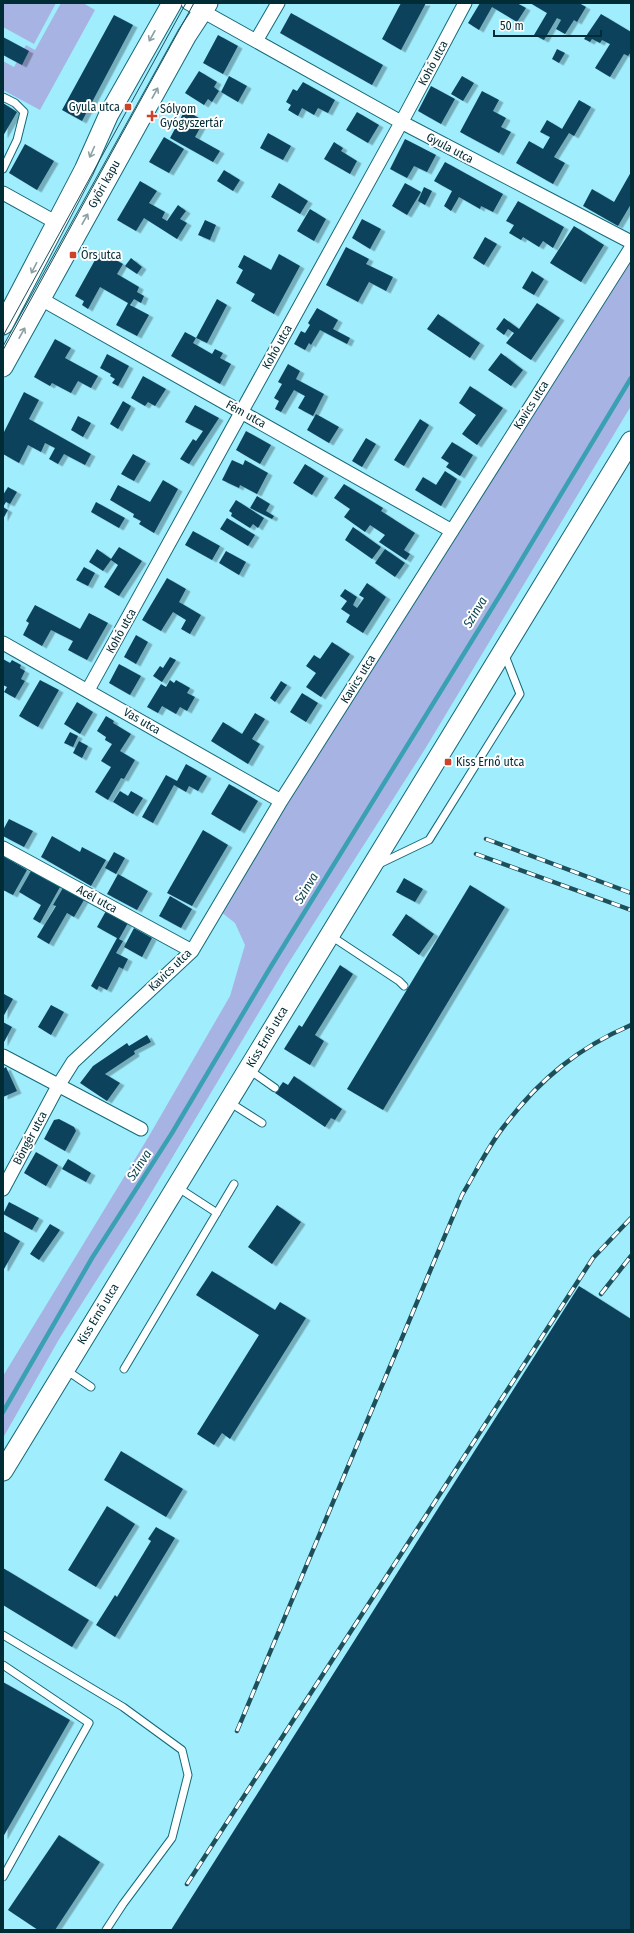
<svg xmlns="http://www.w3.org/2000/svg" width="634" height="1933" viewBox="0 0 634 1933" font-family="'Fira Sans Condensed',sans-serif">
  <defs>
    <filter id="shadow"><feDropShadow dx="4.5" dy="2.5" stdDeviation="0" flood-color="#0004"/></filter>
  </defs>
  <rect width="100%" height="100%" fill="#a0edfe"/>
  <!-- green -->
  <path fill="#a7b4e3" d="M3,3H56L34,44L3,27Z
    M61,3H83L95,10L40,110L3,90V61L14,67L26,45L35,50Z
    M631,257V406L425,749L286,967L138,1215L58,1341L3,1438V1376L149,1136L230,996L245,945L235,923L221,912L323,744Z"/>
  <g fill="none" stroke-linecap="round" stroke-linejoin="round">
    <!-- stream -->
    <path stroke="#3ba0b3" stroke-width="4.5" d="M3,1412L92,1258L172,1133L270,968L505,587L631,378"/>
  </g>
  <!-- building -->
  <path fill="#0c435c" filter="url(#shadow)" d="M401,3H426L401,50L382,39Z
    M480,3H517L526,8L517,22L492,7L479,30L468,23Z
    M530,3H579L586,7L577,22L574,20L565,34L556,29L561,20L557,18L544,40L534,35L547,13Z
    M291,13L383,65L372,85L280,33Z
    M601,14L631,32V52L628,56L624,54L610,77L595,68L610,44L602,40L600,43L592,39L590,42L584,39Z
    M114,15L133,25L82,121L62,110Z
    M218,35L238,46L223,74L203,63Z
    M3,37L29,51L22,65L3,55Z
    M557,49L565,53L559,63L552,59Z
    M199,71L217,82L214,87L219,91L212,102L208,99L204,105L185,93Z
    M229,76L247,86L238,102L221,92Z
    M462,76L474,83L463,101L451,94Z
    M303,82L335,100L328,113L318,108L314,115L302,108L298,116L288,110L291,105L286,102L293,89L297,91Z
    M431,86L455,99L441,124L418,111Z
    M482,91L499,100L493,111L506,118L501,127L511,132L499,153L460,132Z
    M579,100L591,107L574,136L569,133L554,157L565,163L553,184L516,163L529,141L543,149L550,137L540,132L547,120L562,129Z
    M3,103L17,112L3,136Z
    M185,110L204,121L195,137L220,151L213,162L170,138Z
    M357,112L379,125L368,143L346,130Z
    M268,133L291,146L283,160L260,148Z
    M164,137L184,149L169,173L149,162Z
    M405,139L436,155L427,172L414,166L407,178L390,169Z
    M334,142L343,148L341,151L357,161L350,174L324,159Z
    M25,144L54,161L37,190L9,173Z
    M445,162L503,194L493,212L481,206L480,209L459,197L451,211L444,206L452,191L434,181Z
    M224,170L240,180L233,191L217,181Z
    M631,172V204L618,226L583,206L592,189L614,202Z
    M140,181L157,191L149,203L165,212L162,218L167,221L178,205L186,211L180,219L187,223L177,239L144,218L136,231L117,220Z
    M279,183L308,201L300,214L271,197Z
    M405,183L421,192L407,215L392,206Z
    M424,187L432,191L425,205L418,201Z
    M518,201L564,227L553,248L543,241L539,247L523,237L521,240L509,233L514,225L506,221Z
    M310,209L326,219L314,241L297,231Z
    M362,219L381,229L370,249L352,238Z
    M205,220L216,225L210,240L198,235Z
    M574,226L604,245L581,282L550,263Z
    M485,237L497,244L484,265L473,258Z
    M346,247L369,259L366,264L393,277L386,291L369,282L358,302L326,285Z
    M100,251L123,264L117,274L139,287L137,292L144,296L141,303L134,299L130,305L149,315L137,336L116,325L128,303L100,287L88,309L82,305L84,301L75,296Z
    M279,254L300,266L274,314L251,301L255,294L236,283L243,270L238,267L244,255L271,270Z
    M131,258L142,267L137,274L125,266Z
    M532,271L544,279L534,295L522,288Z
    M217,299L227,305L207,343L196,338Z
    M537,303L560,318L531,360L506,343L514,333L508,329L504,335L496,329L504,318L519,329Z
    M317,308L338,320L333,329L350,338L347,344L320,330L311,345L309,343L305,350L294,344L301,331L305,333L310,325L308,323Z
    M438,314L480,343L470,358L427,329Z
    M185,332L196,338L193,343L212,354L215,349L223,353L220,358L231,364L220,384L171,356Z
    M55,339L71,348L65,358L98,376L91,388L78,381L71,393L52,383L50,386L34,377Z
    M501,353L523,370L511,386L488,370Z
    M107,354L129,366L118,386L112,383L115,379L110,376L111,374L100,368Z
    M288,364L300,371L296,379L324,394L313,416L298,408L305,396L294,390L281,412L275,409L279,401L274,398L282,384L278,382Z
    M143,376L166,389L155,406L148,402L145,406L131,398Z
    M470,386L503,408L477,445L462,434L476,415L459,403Z
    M24,392L39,400L29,419L91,454L85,465L64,454L58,464L49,459L55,448L45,443L41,452L28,445L19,463L3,454V434Z
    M123,401L131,406L118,429L110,424Z
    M195,405L219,418L189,464L180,459L193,439L196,441L203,431L185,422Z
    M316,414L339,427L329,443L307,430Z
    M78,416L91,423L83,437L71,430Z
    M420,419L429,425L404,466L394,460Z
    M246,431L271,445L260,464L236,450Z
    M366,438L376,444L362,467L352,461Z
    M452,442L473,455L460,476L446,467L449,463L441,458Z
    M133,454L146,461L134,481L121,474Z
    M232,460L243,465L245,460L268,473L257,494L240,485L239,488L222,480Z
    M305,464L324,476L312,495L293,483Z
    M445,471L457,479L441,506L415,490L423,477L436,485Z
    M163,480L178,489L154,533L139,524L141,521L133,517L134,514L110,500L118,485L150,502Z
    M344,484L383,508L381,511L415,533L404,550L410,554L406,560L379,542L385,535L370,525L365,532L344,517L350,509L334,498Z
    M8,487L17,492L10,504L6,502L3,507L8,510L3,519V495Z
    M257,496L270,504L266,511L274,516L272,519L250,508Z
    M236,500L264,518L258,528L253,524L250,528L231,516L232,513L229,511Z
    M96,502L125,518L119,528L91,512Z
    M227,518L255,535L248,546L220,529Z
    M353,527L381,547L372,559L345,540Z
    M193,531L220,546L212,560L185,545Z
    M119,547L142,561L119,596L104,587L118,565L111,560L103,571L89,562L97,549L111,559Z
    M385,549L405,563L395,577L375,563Z
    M226,551L246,562L239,575L219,563Z
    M84,567L95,573L88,586L76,580Z
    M167,578L186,589L179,602L201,615L190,634L181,629L186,620L173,612L161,631L142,620Z
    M367,583L386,597L363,633L346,622L350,615L341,609L347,601L340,596L345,589L357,597L353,605L357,608L364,598L359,595Z
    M35,605L80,629L89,613L108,623L87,660L68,650L73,641L51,630L42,646L23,635L29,623L26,621Z
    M136,635L148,642L136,664L124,657Z
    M332,642L350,654L321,697L306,687L316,673L306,666L314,655L320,659Z
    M170,657L176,660L162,682L153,676L160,666L163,668Z
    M3,659L10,663L12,660L21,665L20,668L25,671L21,679L25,681L15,698L4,692L7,687L3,685Z
    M119,664L141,676L130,695L109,683Z
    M40,680L59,690L38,727L19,716Z
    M170,680L174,683L176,680L190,688L187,693L195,697L187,711L180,707L176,714L162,706L158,713L147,707L161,684L166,687Z
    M281,681L287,685L275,702L270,698Z
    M302,693L318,703L306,722L290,712Z
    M77,702L93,712L80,734L64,724Z
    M255,713L265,719L252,739L260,744L248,764L211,741L223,722L242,734Z
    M106,716L114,721L113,723L131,734L120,751L135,760L124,779L121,778L108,800L95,792L111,767L101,761L112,744L105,740L106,737L97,731Z
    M70,732L78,736L73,747L64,743Z
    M79,741L88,746L82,758L73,753Z
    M186,764L207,776L198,791L189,786L186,792L174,785L153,823L142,817L166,775L177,781Z
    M229,784L258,801L240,831L211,814Z
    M120,791L128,796L131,791L143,798L133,814L113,802Z
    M9,819L33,831L24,847L3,836V830Z
    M203,830L228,845L192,906L167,893Z
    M52,836L80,852L82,847L106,860L91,886L41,857Z
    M114,852L125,858L116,874L105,868Z
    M3,856L27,870L13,895L3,890Z
    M31,871L60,887L40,923L33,919L41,905L19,892Z
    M118,874L148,891L137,910L107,894Z
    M404,878L423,889L415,902L396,892Z
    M470,885L505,907L383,1110L347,1089Z
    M63,888L84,900L74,917L67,913L49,944L37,937L56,906L53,905Z
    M170,896L192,909L181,928L159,916Z
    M106,911L128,923L119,939L123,941L116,953L128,959L123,969L119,967L107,990L99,986L97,990L91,986L117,938L97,927Z
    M406,914L434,934L419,955L392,935Z
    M134,928L152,938L142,957L124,947Z
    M340,965L353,974L315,1035L324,1041L310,1065L284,1049L299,1025L302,1027Z
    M4,994L13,999L3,1017V997Z
    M51,1005L64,1012L51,1035L38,1027Z
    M3,1022L12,1027L3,1044Z
    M147,1035L151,1042L134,1051L135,1054L105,1074L120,1083L107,1101L80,1083L93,1066L127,1043L129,1046Z
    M6,1067L17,1091L3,1097V1069Z
    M294,1076L342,1109L335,1120L331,1118L325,1127L275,1093L283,1082L288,1085Z
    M59,1119L74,1127L76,1131L65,1151L44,1139L54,1120Z
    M36,1152L58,1165L46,1186L24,1173Z
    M68,1159L91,1173L86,1182L62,1169Z
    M9,1202L39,1218L32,1230L3,1214Z
    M277,1205L301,1222L272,1264L248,1247Z
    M50,1224L60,1230L39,1260L30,1254Z
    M3,1231L20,1241L4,1269L3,1268Z
    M212,1271L275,1310L280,1302L306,1318L230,1439L222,1433L214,1445L197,1434L259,1335L196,1295Z
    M579,1286L631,1319V1930H171Z
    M121,1451L183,1489L166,1517L104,1480Z
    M107,1506L135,1524L96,1587L68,1570Z
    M156,1527L175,1538L115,1637L96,1625L115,1595L117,1597L151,1541L148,1539Z
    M3,1568L89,1620L72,1647L3,1605Z
    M3,1682L70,1720L3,1837Z
    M59,1835L100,1862L55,1930H38L8,1910Z"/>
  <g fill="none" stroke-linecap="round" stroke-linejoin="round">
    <defs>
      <path id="lane" d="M3,97L15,103L24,112L17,140L3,169
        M379,864L429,840L520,694L504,653
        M331,936L399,981L404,986
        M248,1069L275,1088
        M229,1102L262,1123
        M177,1187L217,1213
        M124,1369L234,1184
        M66,1370L91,1387
        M3,1635L123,1707L182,1750L188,1775L172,1838L123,1904L106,1930
        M3,1665L89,1723L3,1877"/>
      <path id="street" d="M188,3L401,122L631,242
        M256,41L278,3
        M3,193L57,223
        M41,299L452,531
        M3,643L281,801
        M88,690L407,112L465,3
        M3,848L192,951
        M3,1056L141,1129
        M3,1189L58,1086L73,1062L192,951L281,801L631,248"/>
      <path id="secondary" d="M3,325L84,170L109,114L172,3
        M3,367L187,35L208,3
        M3,1471L631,441"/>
    </defs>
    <!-- lane casing -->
    <use href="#lane" stroke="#146978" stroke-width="9"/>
    <!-- street casing -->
    <use href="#street" stroke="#146978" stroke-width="15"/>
    <!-- secondary casing -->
    <use href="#secondary" stroke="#146978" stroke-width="21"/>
    <!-- lane -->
    <use href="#lane" stroke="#fff" stroke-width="7"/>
    <!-- street -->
    <use href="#street" stroke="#fff" stroke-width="13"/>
    <!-- secondary -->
    <use href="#secondary" stroke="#fff" stroke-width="19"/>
    <!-- tram -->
    <path stroke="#1e505b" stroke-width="1" d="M3,336L186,3
      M3,350L194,3"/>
    <defs>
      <path id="rail" d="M486,839L631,893
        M476,854L631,910
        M601,1294L631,1256
        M237,1731L462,1195C476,1172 488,1146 505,1125C540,1079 578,1048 631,1025
        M187,1884L593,1258L631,1218"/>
    </defs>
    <!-- rail casing -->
    <use href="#rail" stroke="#1e505b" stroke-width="4.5"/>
    <!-- rail -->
    <use href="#rail" stroke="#fff" stroke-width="3" stroke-dasharray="9" stroke-linecap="butt"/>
  </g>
  <!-- one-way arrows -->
  <defs><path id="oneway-shaft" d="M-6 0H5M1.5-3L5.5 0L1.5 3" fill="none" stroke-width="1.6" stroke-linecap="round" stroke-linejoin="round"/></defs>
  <g stroke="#8ca0a4">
    <use href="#oneway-shaft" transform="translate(152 36) rotate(119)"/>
    <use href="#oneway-shaft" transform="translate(155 93) rotate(-61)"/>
    <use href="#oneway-shaft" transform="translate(92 152) rotate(114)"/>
    <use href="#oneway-shaft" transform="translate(85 219) rotate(-61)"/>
    <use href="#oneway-shaft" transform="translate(34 268) rotate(117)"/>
    <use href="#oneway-shaft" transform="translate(22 333) rotate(-61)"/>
  </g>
  <!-- markers -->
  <g fill="#cd4228" stroke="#fff" stroke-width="1.5">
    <rect x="124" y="103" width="8" height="8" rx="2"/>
    <path d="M150 110h4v4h4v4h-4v4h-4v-4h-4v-4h4z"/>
    <rect x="69" y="251" width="8" height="8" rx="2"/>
    <rect x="444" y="758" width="8" height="8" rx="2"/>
  </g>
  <g text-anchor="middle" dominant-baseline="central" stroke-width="4" stroke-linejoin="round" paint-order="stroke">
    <!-- street labels -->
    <g font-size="12" fill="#002c35" stroke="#fff">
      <text transform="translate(433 63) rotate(-62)">Kohó utca</text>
      <text transform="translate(450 148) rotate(28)">Gyula utca</text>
      <text transform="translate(104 184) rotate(-61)">Győri kapu</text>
      <text transform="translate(277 347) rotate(-61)">Kohó utca</text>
      <text transform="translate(531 405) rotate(-58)">Kavics utca</text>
      <text transform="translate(246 414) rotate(29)">Fém utca</text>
      <text transform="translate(121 631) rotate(-61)">Kohó utca</text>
      <text transform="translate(358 679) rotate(-58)">Kavics utca</text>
      <text transform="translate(142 721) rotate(30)">Vas utca</text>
      <text transform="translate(97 899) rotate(29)">Acél utca</text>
      <text transform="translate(170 970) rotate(-44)">Kavics utca</text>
      <text transform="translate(267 1037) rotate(-59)">Kiss Ernő utca</text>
      <text transform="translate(30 1138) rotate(-62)">Böngér utca</text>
      <text transform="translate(98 1314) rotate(-59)">Kiss Ernő utca</text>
    </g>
    <!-- poi labels -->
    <g font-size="12" fill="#002c35" stroke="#fff" text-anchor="start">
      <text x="120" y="107" text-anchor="end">Gyula utca</text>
      <text x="160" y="109">Sólyom<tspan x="160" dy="14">Gyógyszertár</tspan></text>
      <text x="81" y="255">Örs utca</text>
      <text x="456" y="762">Kiss Ernő utca</text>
    </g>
    <!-- water labels -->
    <g font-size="13" font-style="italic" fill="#0d4650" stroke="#fff">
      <text transform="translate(475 612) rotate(-59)">Szinva</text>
      <text transform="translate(306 888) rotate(-59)">Szinva</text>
      <text transform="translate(139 1165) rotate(-57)">Szinva</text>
    </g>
  </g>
  <!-- border -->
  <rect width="634" height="1933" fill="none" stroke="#002c35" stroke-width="8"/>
  <!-- scale -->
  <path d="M494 30v6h107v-6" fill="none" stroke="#002c35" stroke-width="2"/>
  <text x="500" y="30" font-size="12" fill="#002c35" stroke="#ffffff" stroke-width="3" paint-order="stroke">50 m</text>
</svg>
